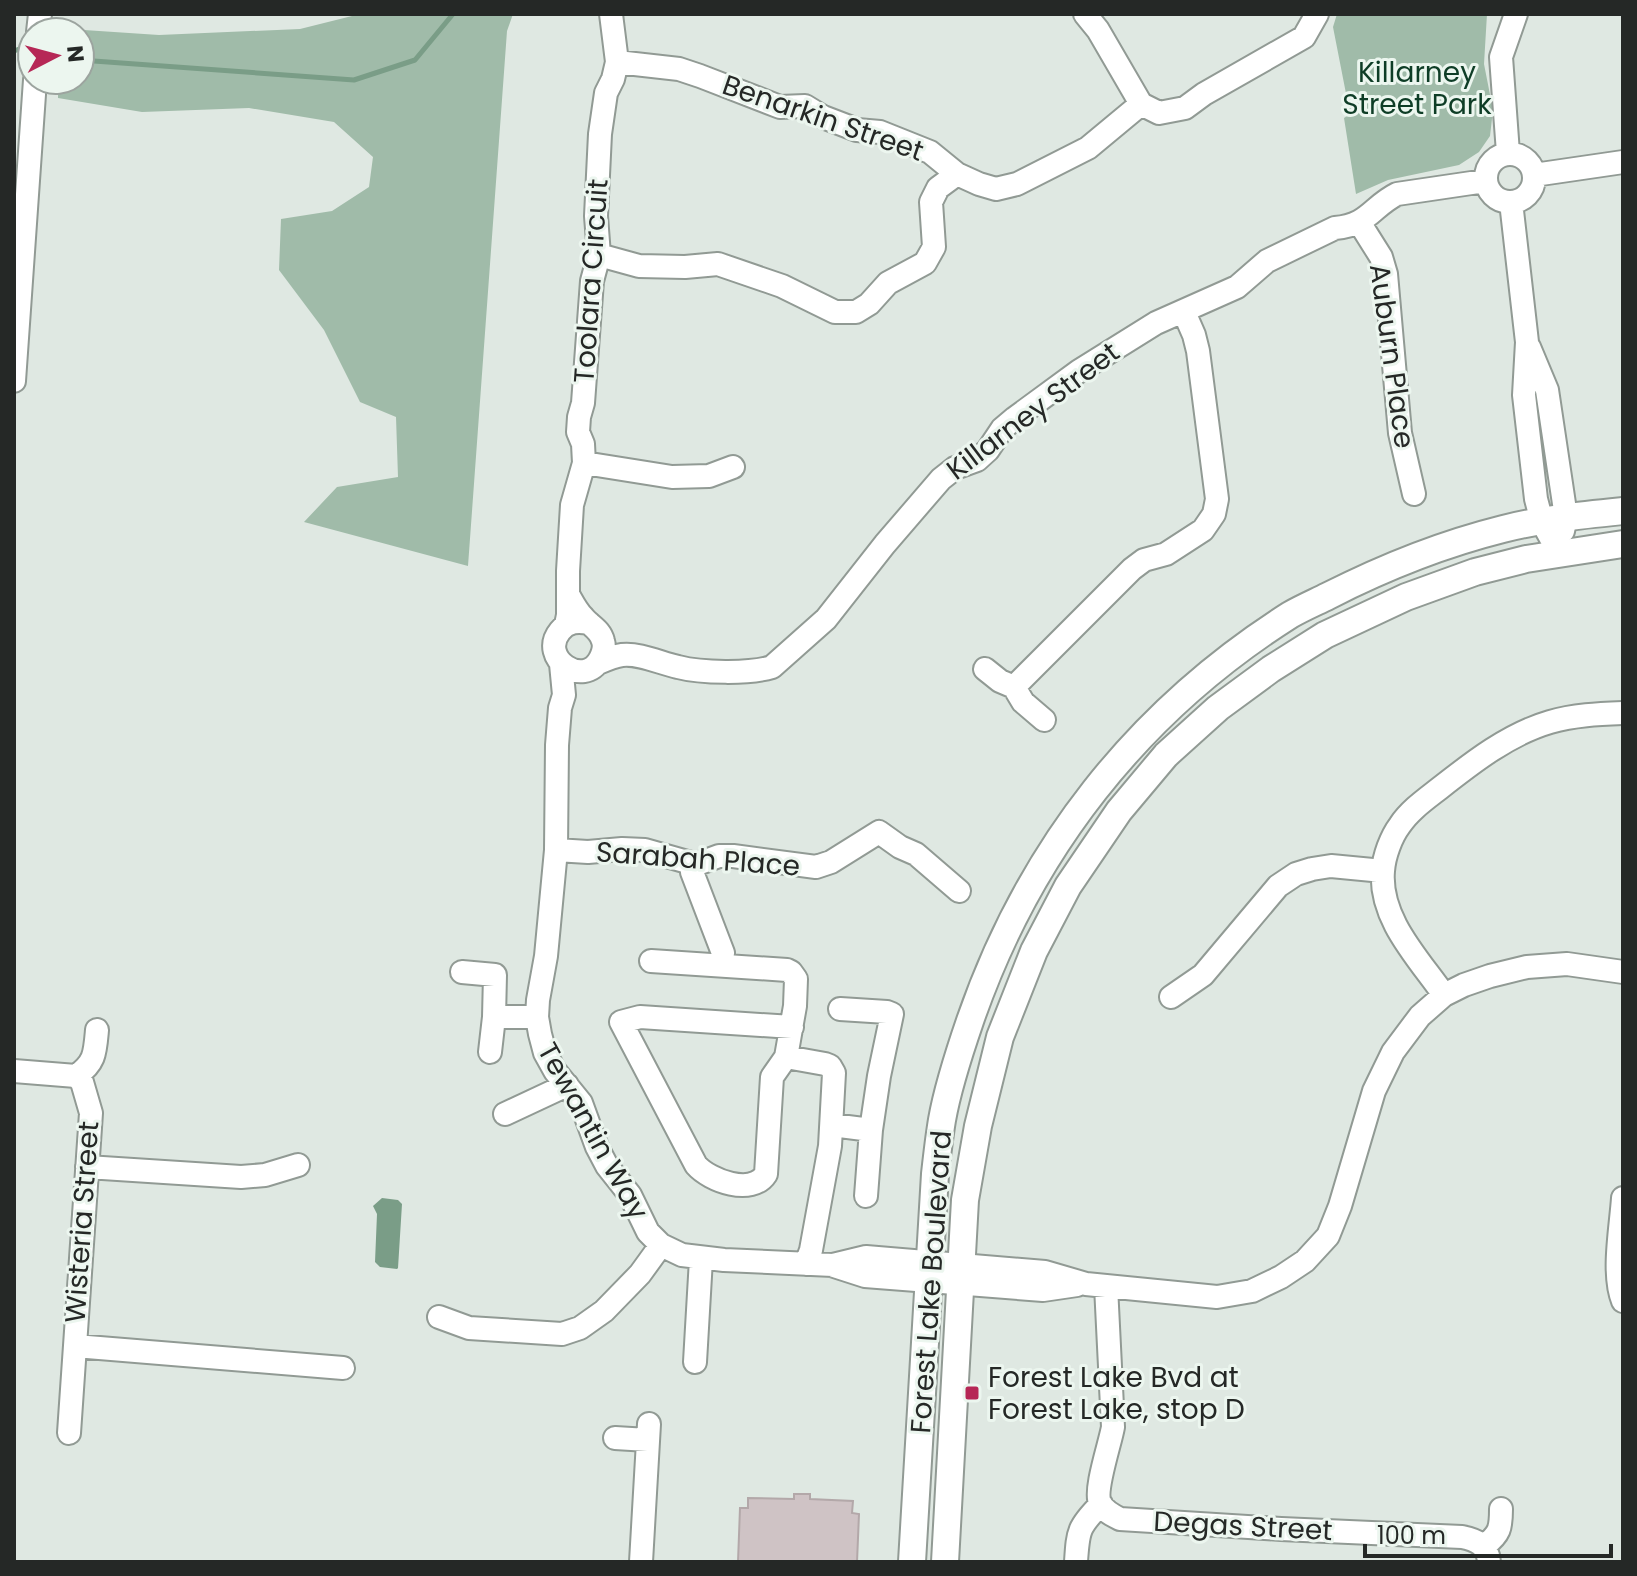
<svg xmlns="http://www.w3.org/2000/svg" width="1637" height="1576" viewBox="0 0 1637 1576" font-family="Poppins,sans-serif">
  <rect width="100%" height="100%" fill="#dfe8e2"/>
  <!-- green -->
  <path fill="#a0bba9" d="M360,14H513L507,31L468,566L304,522L337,487L398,477L396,417L360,402L324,330L279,270L281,219L332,211L369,187L373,157L334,122L249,108L142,112L58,98V80H80V34L84,30L159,35L300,29Z
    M1337,14H1487L1484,64L1493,110L1490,136L1479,152L1459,165L1388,180L1356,194L1344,118L1350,114L1333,27Z"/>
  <!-- water -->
  <path fill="#7a9d87" d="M382,1198L398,1200L402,1204L398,1268L397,1269L380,1267L375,1262L377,1214L373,1206Z"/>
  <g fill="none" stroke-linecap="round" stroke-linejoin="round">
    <!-- stream -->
    <path stroke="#7a9d87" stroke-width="5" d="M14,51L22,48L32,49
      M80,60L354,80L415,60L453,14"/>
  </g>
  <!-- building -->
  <path fill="#cfc3c5" stroke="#b3a8a9" stroke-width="2" d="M794,1494H810V1499L853,1501L852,1513L859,1514L857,1562H738L740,1508H748V1498L794,1499Z"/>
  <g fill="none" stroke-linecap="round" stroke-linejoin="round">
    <defs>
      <path id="minor" d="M1085,14L1098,30L1141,104L1159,113L1185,108L1204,94L1304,37L1317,14
        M38,32L40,14
        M617,62L679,69L700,76L780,107L805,106L823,117L857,130L880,132L930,152L957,174L979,184L996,189L1017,184L1088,148L1141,104
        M1508,153L1501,57L1516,14
        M1486 178a24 24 0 1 1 48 0a24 24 0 1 1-48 0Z
        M1534,175L1623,162
        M1511,202L1527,342L1524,395L1536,499L1542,522L1559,553
        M1359,222L1381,257L1386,274L1400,433L1414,494
        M599,255L639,266L685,267L718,264L782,286L835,312H856L869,304L888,283L925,263L934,247L931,202L938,188L957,174
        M1529,347L1547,390L1566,517L1563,531
        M14,381L35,80
        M584,463L672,477L709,476L733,467
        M569,596C573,603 577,611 583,617C590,626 600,629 603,641C605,647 603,653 600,659C584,689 538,658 560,631C568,621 578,621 589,623
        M566,625L568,615V571L572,505L584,463L583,444L578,432L579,417L583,403L592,281L599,255L596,216L600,134L606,93L613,79L617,62L611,14
        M598,663C605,660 614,656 622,655C640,653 660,663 678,667C701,673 750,674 772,667L826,619L885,544L941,479L955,468L977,460L988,450L1002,429L1015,418L1079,371L1156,323L1237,287L1267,261L1335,228C1369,225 1371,207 1397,194L1485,181
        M561,664L564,695L560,708L557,745L556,850L546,956L538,1000L537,1017L540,1034L545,1053L555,1071L581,1103L597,1147L607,1166L630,1195L648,1232L661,1245L682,1255L724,1260L833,1265L866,1257L1045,1272L1086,1284L1217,1297L1252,1291L1281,1277L1305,1261L1328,1236L1340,1206L1374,1091L1393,1052L1420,1016L1444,995L1464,985L1490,976L1527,967L1567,964L1623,972
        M985,669L1000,681L1014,687L1023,702L1044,720
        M1014,687L1132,569L1144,560L1166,554L1203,530L1214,514L1217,499L1198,351L1194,335L1184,312
        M556,850L588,852L622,849L645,850L691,863H700L719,856H733L816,867L831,862L879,832L900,847L916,854L959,891
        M691,863L692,872L723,953
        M651,961L787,970L791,972L796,979L795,1006L786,1057L772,1077L766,1174C752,1196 710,1181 696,1165L621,1022L640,1017L792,1027
        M462,972L495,975L494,1017L490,1052
        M1444,995C1419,959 1379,919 1383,871C1384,856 1391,837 1400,825C1410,810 1426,799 1440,788C1473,762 1509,734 1550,722C1574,715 1598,714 1623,713
        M1171,997L1203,975L1278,886L1296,874L1312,869L1331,866L1383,871
        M840,1009L887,1012L892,1014L879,1076L871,1130L866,1196
        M494,1017H537
        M786,1057L825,1064L830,1066L834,1073L830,1146L811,1250L806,1264
        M14,1071L76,1076L82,1082L91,1113L69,1433
        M76,1076C95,1063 95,1053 97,1030
        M505,1114L567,1085
        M832,1125L871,1130
        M87,1167L241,1177L265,1175L298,1165
        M1623,1198C1621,1228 1612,1274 1623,1301
        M834,1266L865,1276L1043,1290L1077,1285
        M1106,1286L1113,1427C1110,1444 1094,1490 1100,1503C1104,1511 1112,1515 1120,1519L1281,1529L1462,1537C1477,1540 1488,1545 1489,1562
        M439,1317L469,1328L562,1334L580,1328L604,1311L640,1274L661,1245
        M75,1346L343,1368
        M695,1362L701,1259
        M615,1438L648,1440
        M1484,1546C1500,1534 1501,1528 1501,1509
        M641,1562L649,1424
        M1076,1562C1078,1531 1078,1527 1101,1504"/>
      <path id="major" d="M912,1562L935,1174C937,1156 939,1138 942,1120C948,1086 959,1053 970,1021C1029,850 1137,712 1290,615C1302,608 1316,602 1328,596C1383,568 1443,544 1503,529C1542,519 1583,515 1623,511
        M945,1562L965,1200L978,1126L1000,1037L1034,951L1068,886L1119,811L1166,755L1218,708L1271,669L1325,635L1406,597L1475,572L1526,559L1623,544"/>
    </defs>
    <!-- minor casing -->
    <use href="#minor" stroke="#919a94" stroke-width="26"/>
    <!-- major casing -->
    <use href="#major" stroke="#919a94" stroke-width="30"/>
    <!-- minor -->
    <use href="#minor" stroke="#fff" stroke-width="22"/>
    <!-- major -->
    <use href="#major" stroke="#fff" stroke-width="26"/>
  </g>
  <!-- markers -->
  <rect fill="#b62756" stroke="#ecf6ef" stroke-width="3" x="964" y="1385" width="16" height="16" rx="4"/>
  <g text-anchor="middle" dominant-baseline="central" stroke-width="6" stroke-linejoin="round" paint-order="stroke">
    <!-- park labels -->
    <g font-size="28" fill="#0e3d26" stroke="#ecf6ef">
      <text x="1417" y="72">Killarney<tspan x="1417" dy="32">Street Park</tspan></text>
    </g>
    <!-- street labels -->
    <g font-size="28" fill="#252826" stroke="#ecf6ef">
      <text transform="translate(823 118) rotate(19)">Benarkin Street</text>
      <text transform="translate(591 281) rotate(-86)">Toolara Circuit</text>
      <text transform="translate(1392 356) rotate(82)">Auburn Place</text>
      <text transform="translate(1033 411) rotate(-37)">Killarney Street</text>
      <text transform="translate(698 859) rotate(4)">Sarabah Place</text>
      <text transform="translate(593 1131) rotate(61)">Tewantin Way</text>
      <text transform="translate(82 1222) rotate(-86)">Wisteria Street</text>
      <text transform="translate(931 1282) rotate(-86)">Forest Lake Boulevard</text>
      <text transform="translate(1243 1526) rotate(3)">Degas Street</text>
    </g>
    <!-- poi labels -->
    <g font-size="28" fill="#252826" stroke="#ecf6ef" text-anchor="start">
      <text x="988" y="1377">Forest Lake Bvd at<tspan x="988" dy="32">Forest Lake, stop D</tspan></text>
    </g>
  </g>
  <!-- border -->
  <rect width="1637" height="1576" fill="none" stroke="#252826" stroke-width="32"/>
  <!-- north arrow -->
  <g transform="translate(56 56) rotate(84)"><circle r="38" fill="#ecf6ef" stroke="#9ca49f" stroke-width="2"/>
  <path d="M0-6L14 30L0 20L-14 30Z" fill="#b62756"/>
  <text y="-12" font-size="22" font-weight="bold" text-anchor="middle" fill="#252826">N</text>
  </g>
  <!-- scale -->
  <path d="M1365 1544v12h246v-12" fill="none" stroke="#252826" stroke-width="4"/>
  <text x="1377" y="1544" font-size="24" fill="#252826" stroke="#ecf6ef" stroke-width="6" paint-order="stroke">100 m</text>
</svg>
